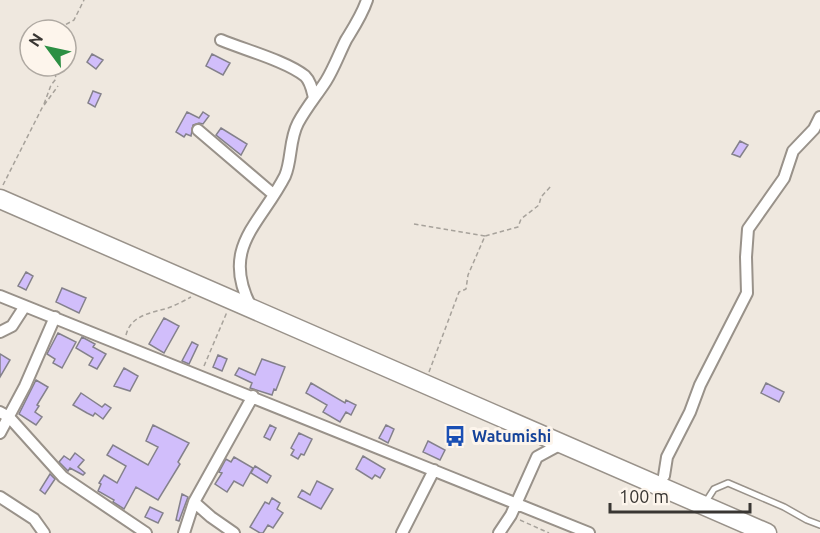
<svg xmlns="http://www.w3.org/2000/svg" width="820" height="533" viewBox="0 0 820 533" font-family="Ubuntu,sans-serif">
  <rect width="100%" height="100%" fill="#efe8df"/>
  <!-- building -->
  <path fill="#d1befb" stroke="#84818b" stroke-width="1.5" d="M92,54L103,60L96,69L87,62Z
    M212,54L230,63L223,75L206,66Z
    M93,91L101,94L95,107L88,103Z
    M187,112L199,118L203,112L209,116L203,124L199,123L193,125L191,136L186,134L184,137L176,132Z
    M221,128L247,144L241,155L216,135Z
    M740,141L748,145L740,157L732,154Z
    M26,272L33,276L26,290L18,286Z
    M62,288L86,298L79,313L56,302Z
    M164,318L179,326L164,353L149,344Z
    M58,333L76,342L62,368L53,363L55,359L47,354Z
    M82,337L95,344L93,347L106,354L97,369L89,365L93,358L76,348Z
    M192,342L198,345L189,364L182,361Z
    M0,354L10,360L0,377Z
    M218,355L227,359L222,371L213,367Z
    M262,359L285,367L276,390L274,389L272,395L250,388L252,383L235,375L239,368L255,375Z
    M124,368L138,376L130,391L114,386Z
    M36,380L48,387L37,405L39,406L35,412L42,417L36,425L19,414Z
    M311,383L345,403L346,400L356,405L351,415L346,412L340,422L323,412L327,405L306,393Z
    M766,383L784,392L779,402L761,393Z
    M81,393L102,407L105,404L111,408L103,419L95,413L93,416L87,413L73,405Z
    M153,425L189,443L178,462L180,464L158,500L136,487L124,509L113,502L114,500L98,491L101,484L99,483L104,475L117,483L126,466L107,455L113,445L148,465L158,447L146,441Z
    M270,425L276,428L270,440L264,437Z
    M386,425L394,429L388,443L379,438Z
    M299,433L312,439L304,455L301,454L298,459L291,455L294,450L291,448Z
    M428,441L445,450L440,460L423,452Z
    M75,453L84,460L78,467L85,473L83,475L70,468L68,471L59,462L64,456L70,460Z
    M363,456L385,469L380,478L375,475L372,479L356,469Z
    M234,457L253,468L243,486L234,481L227,492L215,484L222,473L219,472L226,459L231,462Z
    M255,466L271,476L267,483L251,473Z
    M50,474L55,479L45,494L40,490Z
    M317,481L333,489L321,509L298,497L302,490L310,495Z
    M182,494L188,497L179,521L176,520Z
    M272,498L280,503L277,509L283,513L273,528L268,525L263,533H260L250,527L265,502L269,504Z
    M150,507L163,513L158,523L145,517Z"/>
  <g fill="none" stroke-linecap="round" stroke-linejoin="round">
    <defs>
      <path id="lane" d="M705,503L714,489L728,483L784,507L807,520L820,525"/>
      <path id="street" d="M221,40C245,50 286,61 305,76C311,82 312,90 314,98
        M198,130L273,194
        M0,296L589,533
        M251,307C220,247 260,225 285,176C292,160 289,140 298,123C306,108 317,95 326,81C334,68 339,54 346,40C354,27 362,15 367,0
        M0,332L12,326L25,306
        M0,412L9,417L63,477L146,533
        M0,433L25,386L55,317
        M664,476L667,457L690,412L700,385L747,293L746,257L748,229L784,178L793,151L814,129L820,117
        M0,497L34,519L44,533
        M194,502L211,517L234,533
        M184,533L194,502L253,396
        M402,533L434,470
        M499,533L511,515L537,457L561,444"/>
      <path id="highway" d="M0,199L767,533"/>
    </defs>
    <!-- lane casing -->
    <use href="#lane" stroke="#99928a" stroke-width="8"/>
    <!-- street casing -->
    <use href="#street" stroke="#99928a" stroke-width="14"/>
    <!-- highway casing -->
    <use href="#highway" stroke="#99928a" stroke-width="21"/>
    <!-- path -->
    <path stroke="#a7a29b" stroke-width="1.5" stroke-dasharray="4.5 3" stroke-linecap="butt" d="M62,30L63,26L74,20L84,0
      M44,104L51,85L56,79L54,66
      M3,185L42,108L58,86
      M414,224L485,236
      M126,335C131,315 151,313 168,308C176,305 184,301 191,297
      M204,366L227,312
      M429,372L459,292L466,289L468,275L485,236L518,227L521,219L539,205L541,197L552,185
      M520,520L549,533"/>
    <!-- lane -->
    <use href="#lane" stroke="#fff" stroke-width="5"/>
    <!-- street -->
    <use href="#street" stroke="#fff" stroke-width="10"/>
    <!-- highway -->
    <use href="#highway" stroke="#fff" stroke-width="18"/>
  </g>
  <!-- icons -->
  <defs>
    <symbol id="bus-bare" viewBox="-9 -9 18 18"><path d="M-5-6H5V4H4V6H2V4H-2V6H-4V4H-5ZM-3.5-4V0h7V-4ZM-3.5 1.2v1.5H-2V1.2ZM2 1.2v1.5H3.5V1.2Z" fill="#1a4fb4" stroke="#fdf5ec" stroke-width="2.5" paint-order="stroke"/></symbol>
  </defs>
  <g fill-rule="evenodd">
    <use href="#bus-bare" x="440" y="421" width="30" height="30"/>
  </g>
  <g text-anchor="middle" dominant-baseline="central" stroke-width="6" stroke-linejoin="round" paint-order="stroke">
    <!-- transit labels -->
    <g font-size="16" font-weight="bold" fill="#164399" stroke="#fdf5ec" text-anchor="start">
      <text x="472" y="436">Watumishi</text>
    </g>
  </g>
  <!-- north arrow -->
  <g transform="translate(48 48) rotate(303)"><circle r="28" fill="#fdf5ec" stroke="#afa9a2" stroke-width="1.5"/>
  <path d="M0-4.5L10 22L0 15L-10 22Z" fill="#2c8f43"/>
  <text y="-9" font-size="16" font-weight="bold" text-anchor="middle" fill="#393633">N</text>
  </g>
  <!-- scale -->
  <path d="M610 503v9h140v-9" fill="none" stroke="#393633" stroke-width="3"/>
  <text x="619" y="503" font-size="18" fill="#393633" stroke="#fdf5ec" stroke-width="4.5" paint-order="stroke">100 m</text>
</svg>
